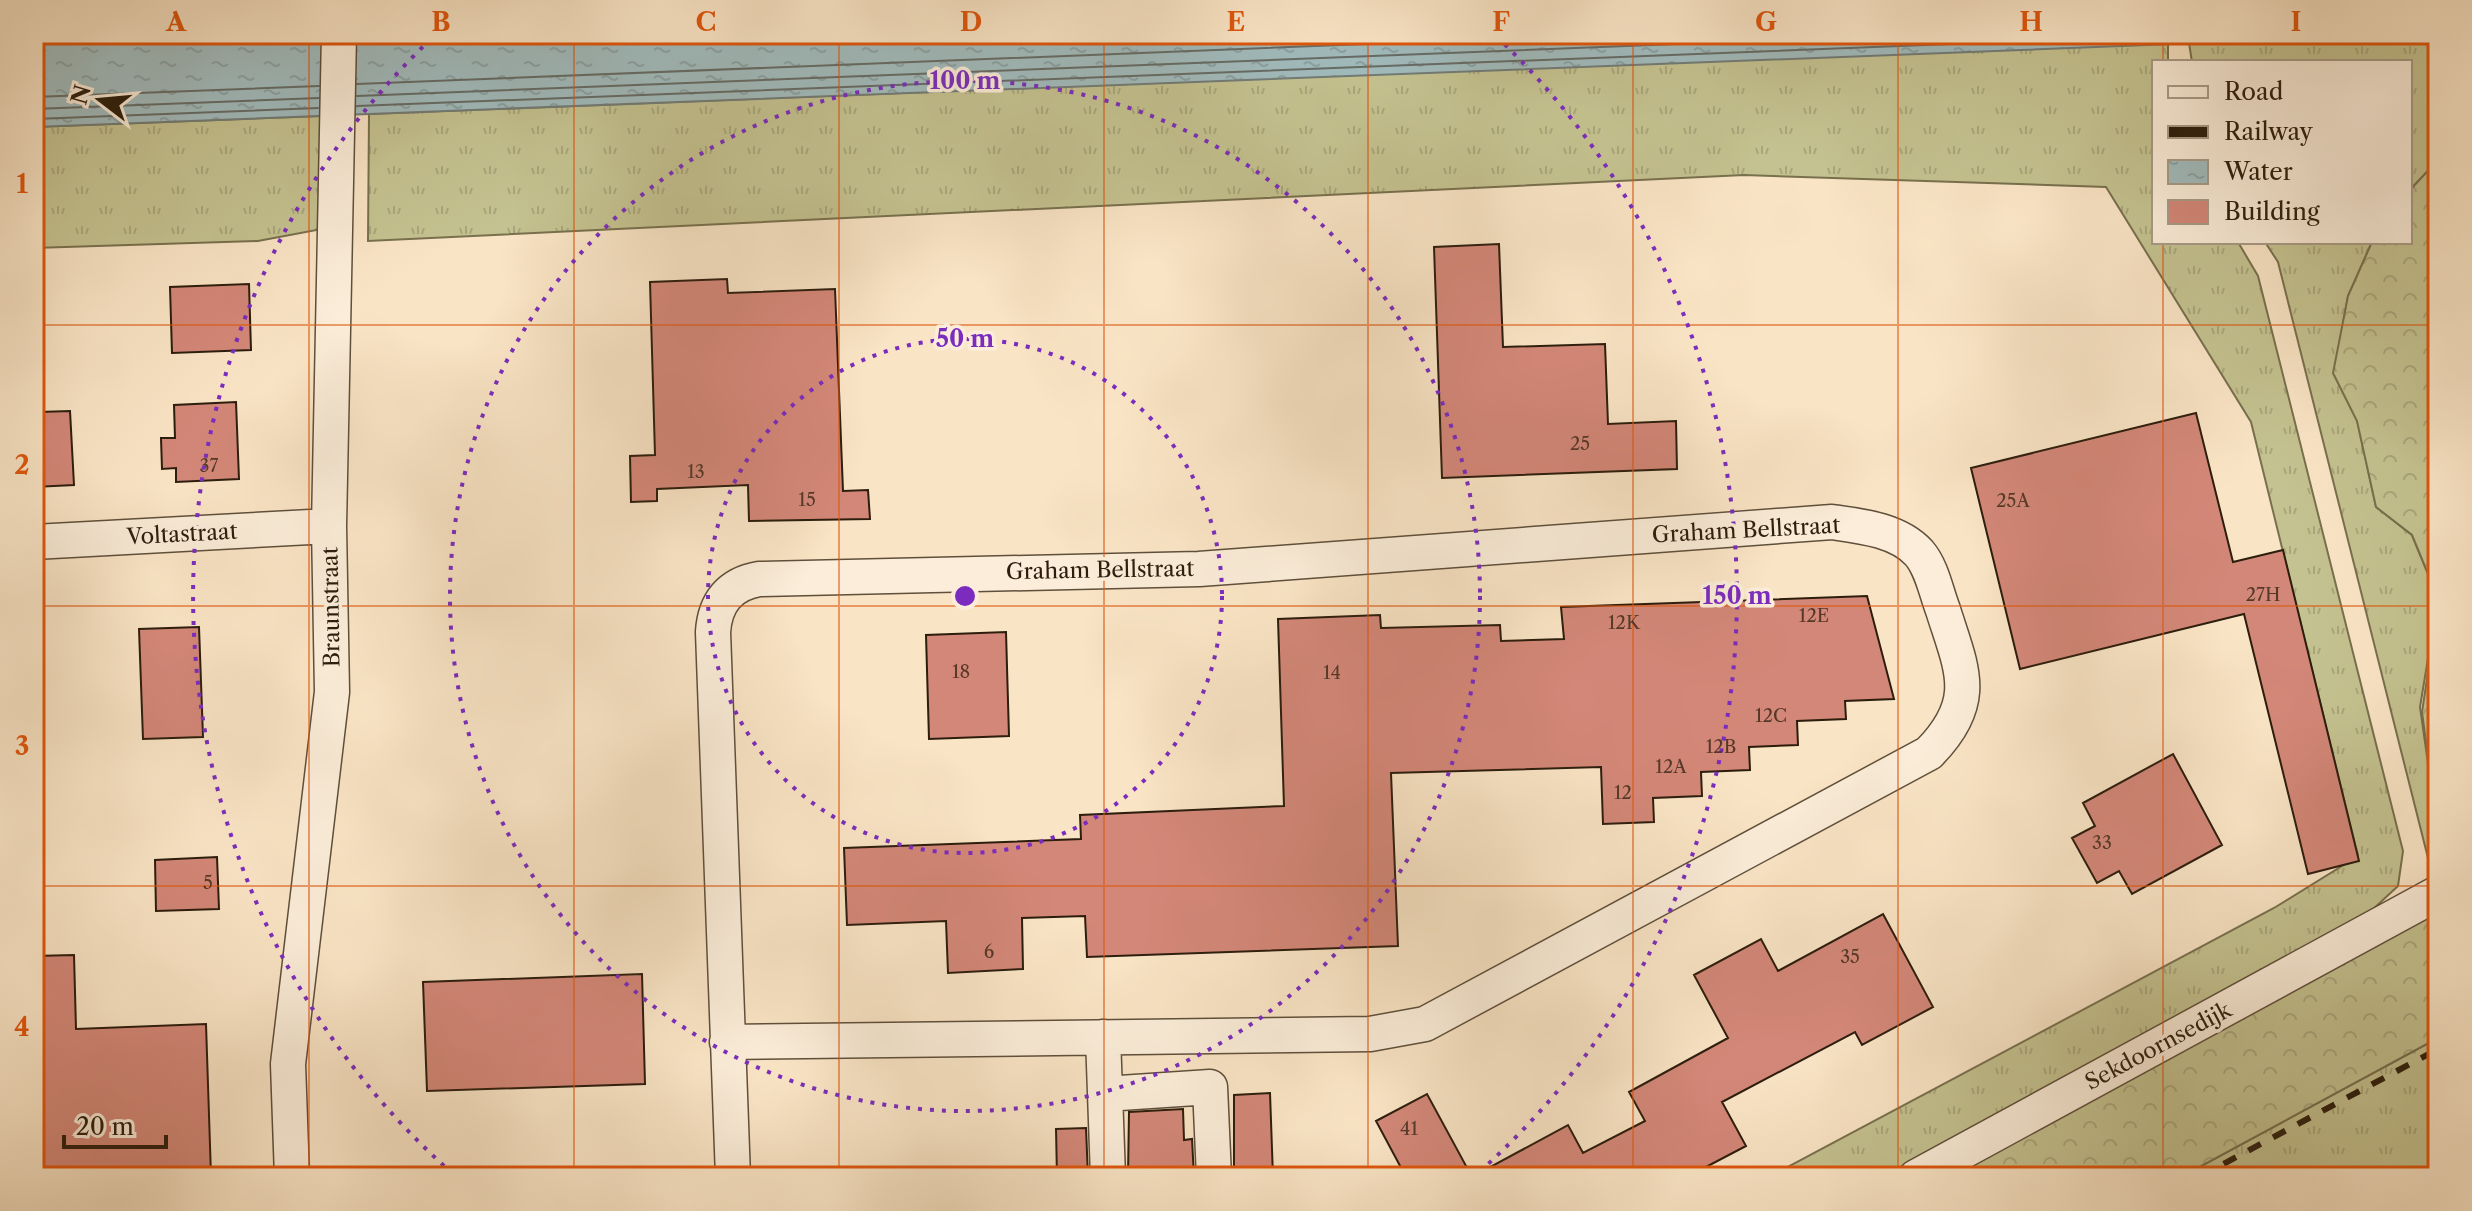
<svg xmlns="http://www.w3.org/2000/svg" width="2472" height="1211" viewBox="0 0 2472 1211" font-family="'Libre Caslon Text',serif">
  <defs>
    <pattern id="grass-tufts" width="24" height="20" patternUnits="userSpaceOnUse" patternTransform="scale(2)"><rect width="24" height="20" fill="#c4c290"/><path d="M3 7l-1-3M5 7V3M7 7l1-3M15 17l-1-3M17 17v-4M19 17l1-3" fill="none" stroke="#a9a67b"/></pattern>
    <pattern id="forest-crowns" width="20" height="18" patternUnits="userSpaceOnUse" patternTransform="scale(2)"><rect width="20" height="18" fill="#c4c290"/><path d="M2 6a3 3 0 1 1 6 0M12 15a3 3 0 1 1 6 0" fill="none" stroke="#a9a67b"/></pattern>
    <pattern id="water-ripples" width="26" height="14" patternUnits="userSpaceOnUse" patternTransform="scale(2)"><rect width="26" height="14" fill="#a1bcbe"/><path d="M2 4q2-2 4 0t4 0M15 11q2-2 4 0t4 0" fill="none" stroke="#8ba1a2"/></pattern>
  </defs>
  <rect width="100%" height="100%" fill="#f9e4c5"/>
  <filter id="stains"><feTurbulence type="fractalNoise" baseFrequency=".0025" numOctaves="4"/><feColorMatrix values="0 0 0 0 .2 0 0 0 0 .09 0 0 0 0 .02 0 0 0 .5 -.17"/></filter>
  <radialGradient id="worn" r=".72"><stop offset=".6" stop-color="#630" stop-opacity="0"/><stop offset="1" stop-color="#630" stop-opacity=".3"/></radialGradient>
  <!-- grass -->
  <path fill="url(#grass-tufts)" stroke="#78704e" stroke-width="2" d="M2438,34V160L2410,190V62H2192L2189,43Z
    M2168,43V62H2154V242H2238L2258,276L2403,851L2398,886L2370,912L2280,966L1882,1177H1769L2274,908L2358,856L2251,422L2106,187L1744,175L368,241L369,114Z
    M322,116V229L258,241L34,248V127Z
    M2265,242H2372L2348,296L2334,373L2357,420L2376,507L2412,535L2438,598L2420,707L2438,834V865L2429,862L2278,262Z
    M2438,1038V1177H2181Z"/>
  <!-- forest -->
  <path fill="url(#forest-crowns)" stroke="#78704e" stroke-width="2" d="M2438,160V598L2412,535L2376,507L2357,421L2333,373L2348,296L2372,242H2410V190Z
    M2438,605V833L2422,712Z
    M2438,908V1038L2181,1177H1940Z"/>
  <!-- water -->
  <path fill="url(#water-ripples)" stroke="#727c77" stroke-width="2" d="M34,34H2433L34,127Z"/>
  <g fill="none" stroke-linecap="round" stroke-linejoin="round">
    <!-- shore -->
    <path stroke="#666c66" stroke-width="2" d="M357,84L1619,34
      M357,96L1934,34
      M34,97L319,86
      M357,106L2210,34
      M34,109L319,98
      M34,119L318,108"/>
  </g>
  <!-- building -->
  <path fill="#d38778" stroke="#2c1d0d" stroke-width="2" d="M1499,244L1503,347L1605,344L1608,424L1676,421L1677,469L1442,478L1434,247Z
    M727,279L728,293L835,289L843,491L868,490L870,519L749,521L748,485L657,489V501L631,502L630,456L655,455L650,282Z
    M249,284L251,350L172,353L170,287Z
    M236,402L239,479L176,482V468L162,469L161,438H175L174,405Z
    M70,411L74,485L34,487V447H40L39,412Z
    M2196,413L2233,562L2283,550L2359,861L2308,874L2244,614L2020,669L1971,468Z
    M1867,596L1894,699L1845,701L1846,719L1797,721L1798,745L1749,747L1750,770L1701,772L1702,796L1653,798L1654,822L1603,824L1601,767L1391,773L1398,946L1087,957L1085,916L1022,918L1023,969L948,973L946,921L847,925L844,848L1081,839L1080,815L1284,806L1278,619L1380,615L1381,628L1500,625L1501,641L1564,639L1561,607Z
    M199,627L203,737L143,739L139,629Z
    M1006,632L1009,736L929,739L926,635Z
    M2173,754L2222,845L2132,894L2119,871L2097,883L2072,838L2095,826L2083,803Z
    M217,857L219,909L156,911L155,860Z
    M1883,914L1933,1007L1862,1045L1855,1032L1722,1102L1746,1146L1687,1177H1406L1376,1121L1427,1094L1472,1177L1568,1125L1583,1153L1645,1121L1629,1092L1728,1038L1694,975L1761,939L1778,971Z
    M74,955L76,1029L206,1024L211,1176L34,1177V956Z
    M642,974L645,1084L427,1091L423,982Z
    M1270,1093L1273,1177H1234V1095Z
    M1183,1109L1184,1140L1192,1139L1194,1177H1128L1129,1112Z
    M1086,1128L1088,1177H1057L1056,1129Z"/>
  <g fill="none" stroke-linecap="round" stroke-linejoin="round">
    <defs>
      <path id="minor" d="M34,542L329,526
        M1103,1037L1108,1177
        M727,1042L1370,1034L1425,1024L1929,753C1980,701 1962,670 1943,610C1936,592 1932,568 1919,553C1898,530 1861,526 1832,522L1199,569L759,579C730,584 715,602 713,632L733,1177
        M1105,1094L1210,1087L1214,1177
        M292,1177L288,1064L332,692L329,526L339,34
        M1916,1177L2438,893"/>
    </defs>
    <!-- minor casing -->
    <use href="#minor" stroke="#5f4f3b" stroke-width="37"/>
    <!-- minor -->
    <use href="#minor" stroke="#fbedd9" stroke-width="34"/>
    <!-- rail -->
    <path stroke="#2c1d0d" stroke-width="6" stroke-dasharray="14 14" stroke-linecap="butt" d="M2199,1177L2438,1049"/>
  </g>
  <!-- grid -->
  <path fill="none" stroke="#df560c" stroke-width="2" stroke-opacity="0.55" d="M309,34V1177M574,34V1177M839,34V1177M1104,34V1177M1368,34V1177M1633,34V1177M1898,34V1177M2163,34V62M2163,242V1177M34,325H2438M34,606H2438M34,886H2438"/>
  <!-- distance rings -->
  <g fill="none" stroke="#7b2cbf" stroke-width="4" stroke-dasharray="4 8">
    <circle cx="965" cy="596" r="257"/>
    <circle cx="965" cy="596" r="515"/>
    <path d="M453 1174A772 772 0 0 1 434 36M1496 36A772 772 0 0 1 1477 1174"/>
  </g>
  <g text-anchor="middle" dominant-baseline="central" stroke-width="7" stroke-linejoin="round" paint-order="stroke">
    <!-- number labels -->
    <g font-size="18" fill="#563828">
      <text x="1580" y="444">25</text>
      <text x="209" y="466">37</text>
      <text x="696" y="472">13</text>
      <text x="807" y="500">15</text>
      <text x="2013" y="501">25A</text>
      <text x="2263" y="595">27H</text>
      <text x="1814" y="616">12E</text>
      <text x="1624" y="623">12K</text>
      <text x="961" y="672">18</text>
      <text x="1332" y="673">14</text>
      <text x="1771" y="716">12C</text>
      <text x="1721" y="747">12B</text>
      <text x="1671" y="767">12A</text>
      <text x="1623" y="793">12</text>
      <text x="2102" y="843">33</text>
      <text x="208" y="883">5</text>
      <text x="989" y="952">6</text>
      <text x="1850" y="957">35</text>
      <text x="1409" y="1129">41</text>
    </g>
    <!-- street labels -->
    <g font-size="22" fill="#2c1d0d" stroke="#fbedd9">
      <text transform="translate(1746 530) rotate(-3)">Graham Bellstraat</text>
      <text transform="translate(182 534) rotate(-3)">Voltastraat</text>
      <text transform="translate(1100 570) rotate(-1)">Graham Bellstraat</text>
      <text transform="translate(331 607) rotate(-91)">Braunstraat</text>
      <text transform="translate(2158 1046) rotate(-28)">Sekdoornsedijk</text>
    </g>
  </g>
  <circle cx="965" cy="596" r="12" fill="#7b2cbf" stroke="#fbedd9" stroke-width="4"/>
  <g font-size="24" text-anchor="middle" font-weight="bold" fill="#7b2cbf" stroke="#fbedd9" stroke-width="7" stroke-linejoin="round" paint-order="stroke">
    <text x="965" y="89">100 m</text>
    <text x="965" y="347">50 m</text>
    <text x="1737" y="604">150 m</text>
  </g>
  <!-- margin -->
  <rect width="2472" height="1211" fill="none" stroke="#f9e4c5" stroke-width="88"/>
  <!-- legend -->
  <rect x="2152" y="60" width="260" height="184" fill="#fbedd9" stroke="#a89a87" stroke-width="2"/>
  <rect x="2168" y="86" width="40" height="12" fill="#fbedd9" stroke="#a89a87" stroke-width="2"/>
  <text x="2224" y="100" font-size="24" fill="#2c1d0d">Road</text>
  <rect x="2168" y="126" width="40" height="12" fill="#2c1d0d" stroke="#a89a87" stroke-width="2"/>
  <text x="2224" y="140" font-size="24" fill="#2c1d0d">Railway</text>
  <rect x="2168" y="160" width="40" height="24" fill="url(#water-ripples)" stroke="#a89a87" stroke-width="2"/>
  <text x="2224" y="180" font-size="24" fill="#2c1d0d">Water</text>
  <rect x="2168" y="200" width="40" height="24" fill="#d38778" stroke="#a89a87" stroke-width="2"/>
  <text x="2224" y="220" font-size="24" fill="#2c1d0d">Building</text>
  <!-- north arrow -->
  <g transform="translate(100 100) rotate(286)" stroke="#fbedd9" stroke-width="6" paint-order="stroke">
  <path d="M0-6L14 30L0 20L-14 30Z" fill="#2c1d0d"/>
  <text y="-12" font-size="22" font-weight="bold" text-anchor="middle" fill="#2c1d0d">N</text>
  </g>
  <!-- scale -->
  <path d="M64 1135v12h102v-12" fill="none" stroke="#2c1d0d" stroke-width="4"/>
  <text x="76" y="1135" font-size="24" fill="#2c1d0d" stroke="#fbedd9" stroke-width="6" paint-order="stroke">20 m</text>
  <rect x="44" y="44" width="2384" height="1123" fill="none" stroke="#df560c" stroke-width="3"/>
  <g font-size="26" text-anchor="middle" font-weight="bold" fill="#df560c">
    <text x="176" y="31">A</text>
    <text x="441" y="31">B</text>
    <text x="706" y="31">C</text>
    <text x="971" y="31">D</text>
    <text x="1236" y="31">E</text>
    <text x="1501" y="31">F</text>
    <text x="1766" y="31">G</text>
    <text x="2031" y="31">H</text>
    <text x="2296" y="31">I</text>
    <text x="22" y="193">1</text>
    <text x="22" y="474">2</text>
    <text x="22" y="755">3</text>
    <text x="22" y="1036">4</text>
  </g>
  <rect width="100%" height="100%" filter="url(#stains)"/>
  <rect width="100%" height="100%" fill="url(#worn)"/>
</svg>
